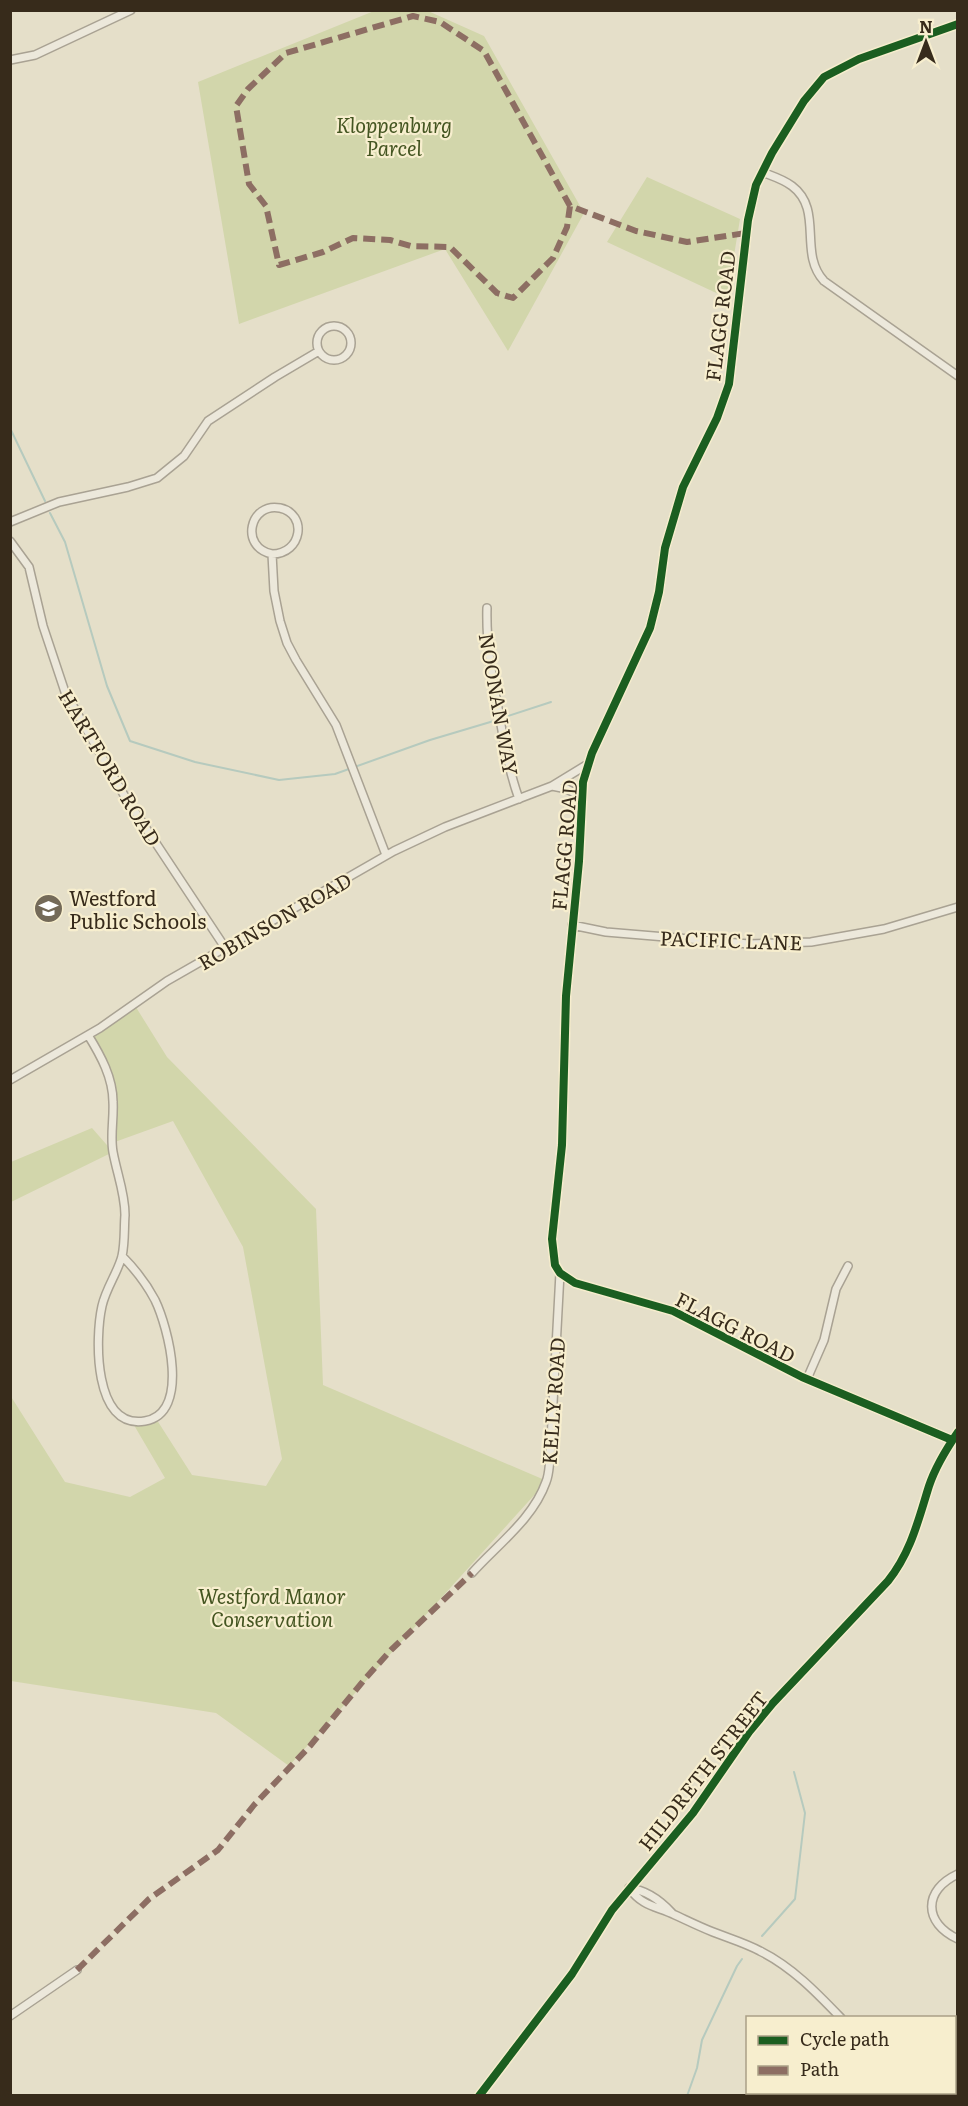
<svg xmlns="http://www.w3.org/2000/svg" width="968" height="2106" viewBox="0 0 968 2106" font-family="Literata,serif">
  <rect width="100%" height="100%" fill="#e5dfc9"/>
  <!-- green -->
  <path fill="#d2d6ab" d="M374,11H428L484,36L584,213L508,351L445,249L239,324L198,82Z
    M647,177L740,219L727,298L607,242Z
    M134,1004L167,1057L316,1209L323,1385L547,1481L289,1766L216,1713L11,1681L10,1395L65,1482L130,1497L165,1478L131,1420L155,1417L192,1475L266,1486L282,1459L243,1247L173,1121L112,1143L109,1078L88,1035Z
    M92,1128L113,1152L11,1202V1162Z"/>
  <g fill="none" stroke-linecap="round" stroke-linejoin="round">
    <!-- stream -->
    <path stroke="#b6cabe" stroke-width="2" d="M10,428L45,501
      M50,513L65,542L107,686L130,741L195,762L279,780L335,774L430,740L497,720
      M502,718L551,702
      M762,1936L795,1899L805,1813L794,1772
      M687,2096L697,2068L702,2040L737,1966L742,1959"/>
    <defs>
      <path id="minor" d="M10,60L35,55L131,10
        M762,172C772,176 783,179 792,186C824,210 798,253 824,281L958,376
        M317 343a17 17 0 1 1 34 0a17 17 0 1 1-34 0Z
        M10,522L59,502L128,487L157,478L184,456L208,421L275,377L319,351
        M10,541L29,567L43,626L65,692L124,795L226,949
        M272,554C239,547 250,502 280,508C308,514 302,554 272,554L274,591L280,621L287,643L296,660L336,725L386,855
        M487,608C486,644 492,678 499,713C504,743 509,771 519,799
        M552,786L567,789L582,797
        M572,925L606,932L749,944L811,942L884,929L958,907
        M88,1035C101,1056 113,1078 113,1102C114,1119 110,1136 113,1152C117,1174 125,1193 125,1215C124,1227 125,1243 122,1256C118,1272 106,1288 102,1306C95,1337 93,1430 145,1421C191,1413 168,1327 155,1300C146,1283 135,1269 122,1256
        M10,1080L100,1028L167,981L394,851L445,827L552,786L588,764
        M807,1379L824,1340L836,1289L848,1266
        M952,1440L802,1377L673,1311L575,1283L560,1273L555,1265L552,1239L562,1145L566,996L579,861L583,782L592,753L650,628L659,592L665,548L678,504L683,487L717,418L729,384L748,220L756,185L772,153L804,101L824,77L859,59L958,24
        M472,1573C497,1545 533,1519 546,1482C549,1475 549,1467 550,1459L560,1273
        M958,1874C923,1890 923,1923 958,1939
        M629,1888C643,1907 656,1906 675,1915C688,1921 700,1927 713,1932C728,1938 745,1943 760,1951C792,1967 816,1992 841,2018
        M629,1888C646,1890 660,1900 672,1913
        M10,2016L77,1970
        M954,2086H958
        M479,2096L572,1974L612,1910L693,1813L749,1732L773,1703L888,1581C911,1552 918,1521 929,1486C935,1468 947,1448 958,1432"/>
    </defs>
    <!-- minor casing -->
    <use href="#minor" stroke="#a9a293" stroke-width="10"/>
    <!-- minor -->
    <use href="#minor" stroke="#ece8db" stroke-width="7"/>
    <!-- quiet -->
    <path stroke="#8d6e63" stroke-width="6" stroke-dasharray="12 6" stroke-linecap="butt" d="M570,206L567,227L553,258L513,298L497,293L450,247L411,246L390,240L353,238L323,252L279,265L266,206L249,184L236,106L248,89L286,53L413,16L440,22L484,51L570,206L636,231L687,242L746,233
      M77,1970L149,1899L218,1850L254,1805L310,1746L364,1680L391,1650L472,1573"/>
    <defs>
      <path id="cycleway" d="M952,1440L802,1377L673,1311L575,1283L560,1273L555,1265L552,1239L562,1145L566,996L579,861L583,782L592,753L650,628L659,592L665,548L678,504L683,487L717,418L729,384L748,220L756,185L772,153L804,101L824,77L859,59L958,24
        M479,2096L572,1974L612,1910L693,1813L749,1732L773,1703L888,1581C911,1552 918,1521 929,1486C935,1468 947,1448 958,1432"/>
    </defs>
    <!-- cycleway casing -->
    <use href="#cycleway" stroke="#f7eece" stroke-width="11"/>
    <!-- cycleway -->
    <use href="#cycleway" stroke="#1b5e20" stroke-width="8"/>
  </g>
  <!-- icons -->
  <defs>
    <symbol id="school-disc" viewBox="-11 -11 22 22"><circle r="9.5" fill="#746a58" stroke="#f7eece"/><path d="M0-5L7-2L0 1L-7-2ZM-4 1L0 2.5L4 1V4Q0 6-4 4Z" fill="#fff"/></symbol>
  </defs>
  <g fill-rule="evenodd">
    <use href="#school-disc" x="32" y="892" width="33" height="33"/>
  </g>
  <g text-anchor="middle" dominant-baseline="central" stroke-width="4.5" stroke-linejoin="round" paint-order="stroke">
    <!-- park labels -->
    <g font-size="20" font-style="italic" fill="#445521" stroke="#f7eece">
      <text x="394" y="124">Kloppenburg<tspan x="394" dy="23">Parcel</tspan></text>
      <text x="272" y="1595">Westford Manor<tspan x="272" dy="23">Conservation</tspan></text>
    </g>
    <!-- street labels -->
    <g font-size="20" fill="#372b1b" stroke="#f7eece">
      <text transform="translate(719 316) rotate(-83)">FLAGG ROAD</text>
      <text transform="translate(500 704) rotate(80)">NOONAN WAY</text>
      <text transform="translate(111 767) rotate(59)">HARTFORD ROAD</text>
      <text transform="translate(563 845) rotate(-85)">FLAGG ROAD</text>
      <text transform="translate(274 920) rotate(-30)">ROBINSON ROAD</text>
      <text transform="translate(731 939) rotate(2)">PACIFIC LANE</text>
      <text transform="translate(736 1326) rotate(27)">FLAGG ROAD</text>
      <text transform="translate(552 1401) rotate(-86)">KELLY ROAD</text>
      <text transform="translate(702 1770) rotate(-52)">HILDRETH STREET</text>
    </g>
    <!-- poi labels -->
    <g font-size="20" fill="#372b1b" stroke="#f7eece" text-anchor="start">
      <text x="69" y="897">Westford<tspan x="69" dy="23">Public Schools</tspan></text>
    </g>
  </g>
  <!-- border -->
  <rect width="968" height="2106" fill="none" stroke="#372b1b" stroke-width="24"/>
  <!-- legend -->
  <rect x="746" y="2016" width="210" height="78" fill="#f7eece" stroke="#aaa086" stroke-width="1.5"/>
  <rect x="758" y="2036" width="30" height="9" fill="#1b5e20" stroke="#aaa086" stroke-width="1.5"/>
  <text x="800" y="2046" font-size="18" fill="#372b1b">Cycle path</text>
  <rect x="758" y="2066" width="30" height="9" fill="#8d6e63" stroke="#aaa086" stroke-width="1.5"/>
  <text x="800" y="2076" font-size="18" fill="#372b1b">Path</text>
  <!-- north arrow -->
  <g transform="translate(926 42)" stroke="#f7eece" stroke-width="4.5" paint-order="stroke">
  <path d="M0-4.5L10 22L0 15L-10 22Z" fill="#372b1b"/>
  <text y="-9" font-size="16" font-weight="bold" text-anchor="middle" fill="#372b1b">N</text>
  </g>
</svg>
